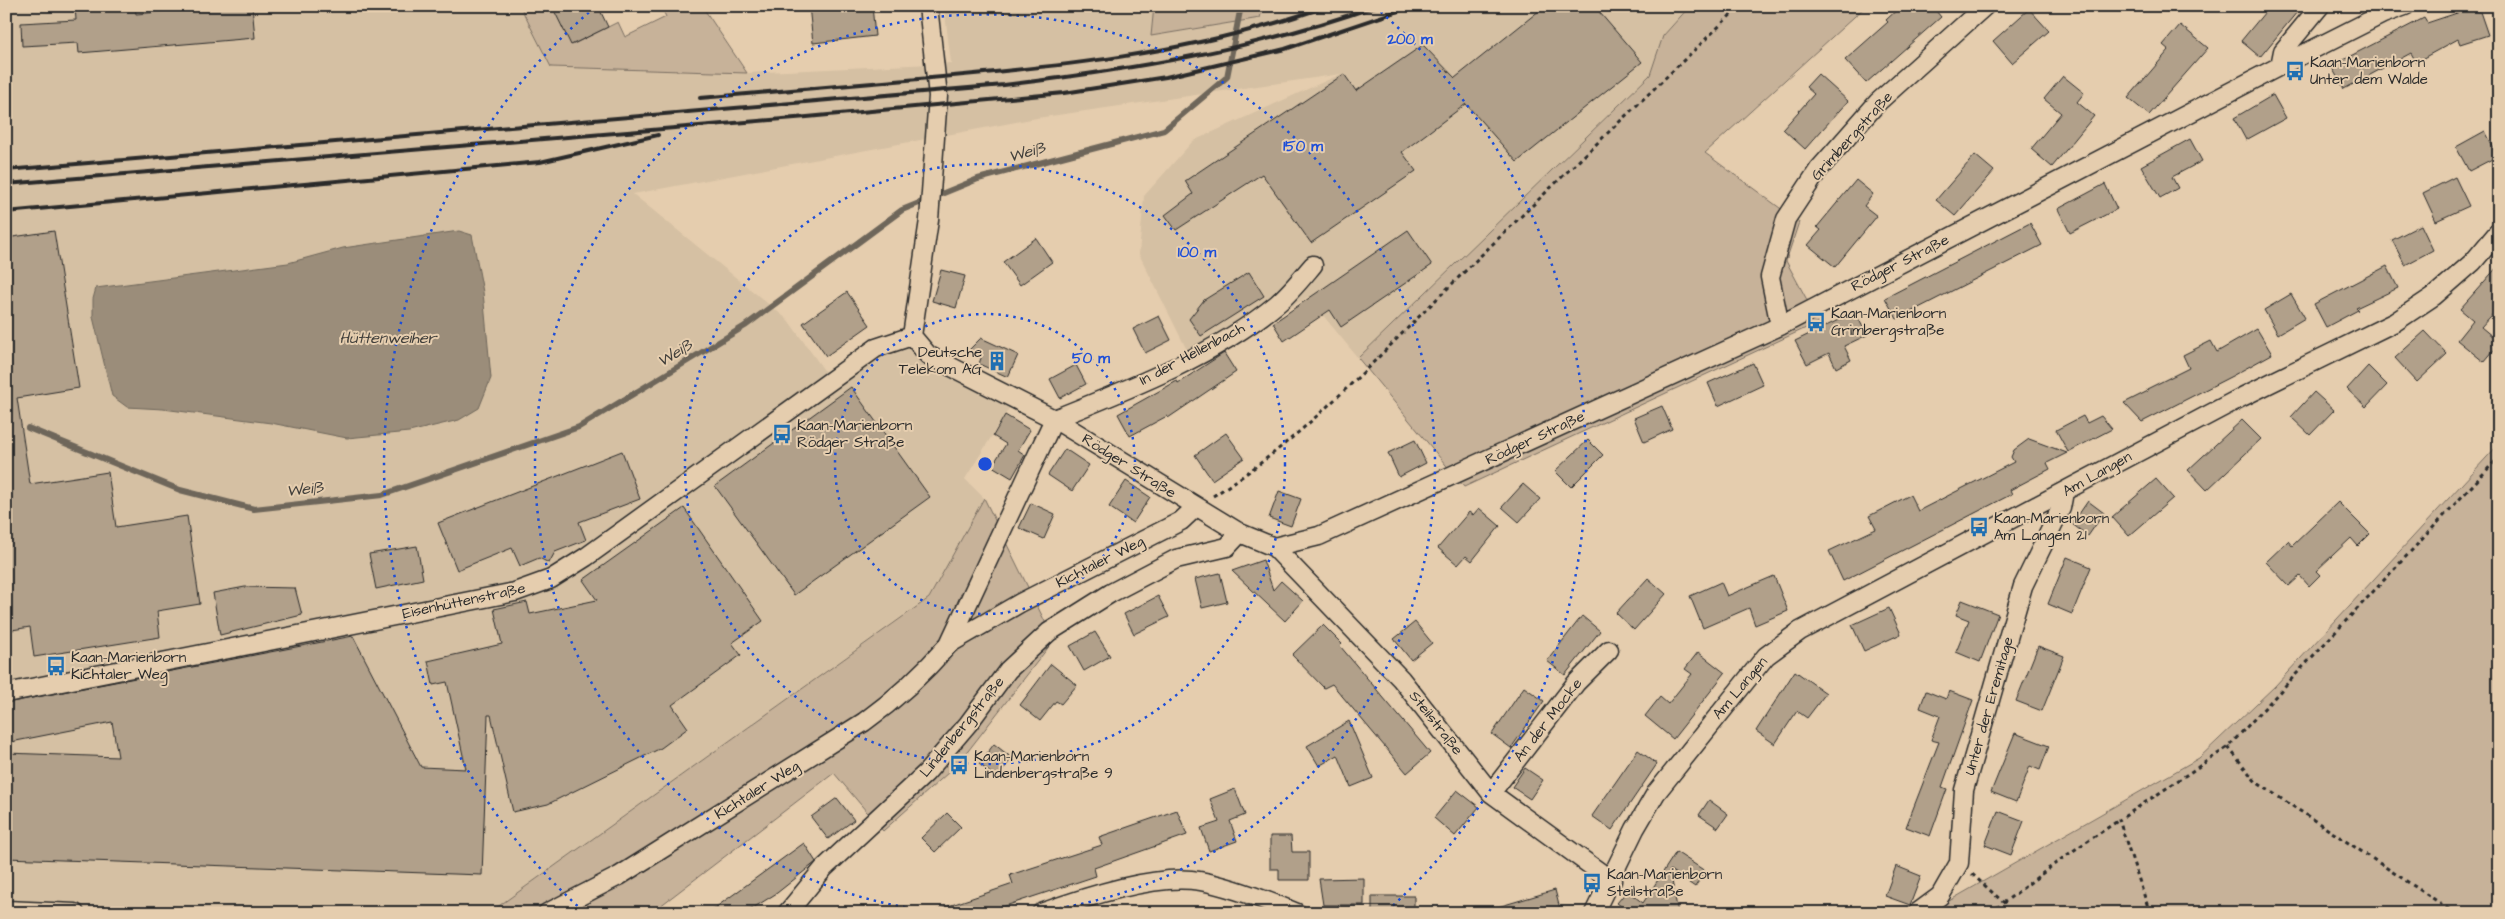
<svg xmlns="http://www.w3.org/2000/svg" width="2505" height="919" viewBox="0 0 2505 919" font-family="'Architects Daughter',sans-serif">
  <rect width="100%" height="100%" fill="#e5cdae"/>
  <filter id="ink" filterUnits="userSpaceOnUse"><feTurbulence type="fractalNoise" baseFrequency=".02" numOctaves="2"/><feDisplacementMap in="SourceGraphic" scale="10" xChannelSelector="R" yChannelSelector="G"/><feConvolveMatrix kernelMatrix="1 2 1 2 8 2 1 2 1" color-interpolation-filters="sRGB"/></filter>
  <g filter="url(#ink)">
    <!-- built -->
    <path fill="#d5c0a3" d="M6,6H520L551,67L747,73L951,63L944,6H1154L1151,36L1260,18L1263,6H1690L1663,36L1650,75L1358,358L1308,297L1195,366L1139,254L1144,196L1193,141L1341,74L1037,118L633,194L788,320L831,380L912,336L1015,399L965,479L984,498L929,597L489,913H6Z"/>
    <!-- green -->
    <path fill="#c7b299" stroke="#796e62" d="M520,6H527L529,11L538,6H552L572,45L618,22L625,37L666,17L661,6H702L747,73L551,67Z
      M1154,6H1263L1260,18L1151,36Z
      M1690,6H1866L1705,153L1799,222L1786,261L1819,322L1464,487L1358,358L1650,75L1663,36Z
      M2499,444V913H1928L2199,758L2275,686Z
      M984,498L1054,640L958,764L883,831L834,773L651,913H489L929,598Z"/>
    <!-- water -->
    <path fill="#9b8d7a" stroke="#6e665a" d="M459,231L472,235L483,292L491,378L479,408L459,420L409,432L347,438L271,423L163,409L127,407L112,396L93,317V299L96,288L288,263L343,248Z"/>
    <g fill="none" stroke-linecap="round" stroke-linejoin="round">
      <!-- stream -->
      <path stroke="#6e665a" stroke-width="6" d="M28,428L180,490L254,509L382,495L579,427L745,326L902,210L978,179L1164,130L1227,77L1241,6"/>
    </g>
    <!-- building -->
    <path fill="#b1a08a" stroke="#2b2b2b" d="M75,6H135L136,14L224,6H252L255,38L79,53L78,43L22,46L21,23L76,20Z
      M552,6H598L608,27L571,45Z
      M809,6H872L875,36L813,43Z
      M1545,6H1594L1642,62L1517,162L1466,104L1402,152L1416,171L1311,243L1262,174L1176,230L1165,215L1193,194L1185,181L1344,74L1356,91L1423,45L1455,78Z
      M1901,6H1932L1941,17L1866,83L1845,60L1888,22L1886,20Z
      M2270,6H2302L2260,57L2241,41Z
      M2478,6L2488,35L2460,44L2458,39L2416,62L2411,53L2344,89L2331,66L2424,18L2427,23Z
      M2029,9L2049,31L2012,63L1993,41Z
      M2180,25L2208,48L2149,115L2128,98L2169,50L2163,45Z
      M1818,74L1848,101L1805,149L1783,129L1814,94L1806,87Z
      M2063,76L2084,93L2077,102L2094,116L2052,167L2031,149L2061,113L2044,99Z
      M2273,95L2286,118L2246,140L2234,118Z
      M2485,131L2498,156L2469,171L2456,147Z
      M2190,139L2202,161L2172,177L2178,188L2160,198L2141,166Z
      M1975,155L1994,171L1955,216L1936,200Z
      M2455,177L2469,206L2436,221L2423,193Z
      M1856,180L1873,194L1864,206L1877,216L1835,267L1808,245L1821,230L1817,227Z
      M2105,184L2117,209L2070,233L2058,209Z
      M2030,223L2042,245L1897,319L1885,298Z
      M2421,225L2433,250L2405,265L2392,240Z
      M1408,230L1432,265L1341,327L1330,310L1284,341L1273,323Z
      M54,231L79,388L17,398L30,484L108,472L116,527L187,516L200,604L157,611L160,637L34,657L30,627L6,631V238Z
      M1036,238L1052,262L1020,285L1003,262Z
      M2499,265V307L2481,327L2499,342V344L2484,362L2457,340L2473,320L2460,309Z
      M2387,266L2398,288L2356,308L2358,310L2326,327L2314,304Z
      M941,270L965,276L956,308L932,301Z
      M1249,272L1264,296L1201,336L1189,319L1204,300Z
      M847,292L870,325L826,356L803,323Z
      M2291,294L2305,318L2278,334L2264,310Z
      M1855,312L1867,335L1844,346L1851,360L1836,368L1829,353L1807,364L1795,341Z
      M1159,316L1171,340L1145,353L1133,329Z
      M2257,329L2272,354L2232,376L2142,422L2124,403L2148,391L2147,389L2189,368L2183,355L2211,341L2217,352Z
      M2425,331L2447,354L2417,382L2395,358Z
      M981,338L1018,355L1008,377L979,364L981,358L967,352Z
      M1224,353L1236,372L1168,418L1167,416L1130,436L1118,414L1177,381L1178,383Z
      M1753,363L1763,385L1718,406L1708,383Z
      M1076,365L1086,384L1060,398L1050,379Z
      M2368,366L2387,385L2366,407L2347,389Z
      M851,387L930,497L794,595L715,486Z
      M2314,392L2334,410L2310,435L2291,417Z
      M1662,406L1672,429L1644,442L1634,418Z
      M1005,415L1030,430L1018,450L1025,455L1012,478L992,466L1006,444L993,436Z
      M2083,416L2087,423L2101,416L2112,429L2068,452L2056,430Z
      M2242,420L2261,439L2207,490L2188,470Z
      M1226,433L1244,458L1212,480L1195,455Z
      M2029,439L2067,453L2047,463L2050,469L2010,490L2012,494L1843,581L1829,551L1876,529L1869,516L1910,495L1918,511L2014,462L2011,457L2014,450Z
      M1415,440L1426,463L1399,477L1388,453Z
      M1588,440L1603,455L1571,487L1555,471Z
      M1065,449L1089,465L1072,491L1048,475Z
      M622,451L640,499L579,522L586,540L555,552L549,563L539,558L520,566L512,548L457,570L438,523Z
      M2156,479L2173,498L2129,536L2112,517Z
      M1126,481L1150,497L1133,523L1109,507Z
      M1523,484L1540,499L1519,522L1502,507Z
      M1279,491L1301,499L1291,526L1269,518Z
      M2088,501L2104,513L2088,536L2072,524Z
      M2338,502L2370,534L2358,546L2351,538L2316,571L2320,575L2309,586L2300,576L2289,586L2266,562L2288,541L2292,546Z
      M1031,503L1055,514L1044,539L1019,528Z
      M684,508L763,621L732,643L741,655L672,705L688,728L661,748L548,804L513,812L491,715H488L482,875L6,858V753L118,757L112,722L11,742L6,703L353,636L421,767L466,769L447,682L433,685L428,661L502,644L494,609L527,602L530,614L597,600L583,580Z
      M1479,508L1500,526L1472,561L1466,556L1458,565L1438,548L1469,512L1473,515Z
      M417,546L423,579L376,589L369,554Z
      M2067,557L2091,567L2072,614L2048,604Z
      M1263,560L1273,590L1281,581L1303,601L1285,621L1232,571Z
      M1220,573L1227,602L1202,608L1195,579Z
      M1774,576L1788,611L1755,625L1749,608L1703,628L1690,596L1721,582L1727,596Z
      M1648,578L1666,594L1634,630L1616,613Z
      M245,587L295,588L302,615L220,635L213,593Z
      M1158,596L1169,617L1134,634L1124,614Z
      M1962,600L1998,614L1980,662L1956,652L1969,620L1956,615Z
      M1889,608L1901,634L1864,651L1852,625Z
      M1582,616L1600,631L1565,675L1547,661Z
      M1415,622L1432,643L1411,660L1394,639Z
      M1323,625L1342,644L1340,646L1430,753L1407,773L1332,684L1324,688L1292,655Z
      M1095,632L1110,656L1084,671L1070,646Z
      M2038,646L2064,656L2042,711L2016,701Z
      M1698,652L1725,673L1673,739L1645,716L1660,697L1668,704L1692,674L1685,669Z
      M1051,664L1077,685L1061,704L1056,701L1040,721L1020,705Z
      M1795,671L1826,693L1807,718L1797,711L1775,744L1756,731Z
      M1524,687L1544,701L1511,748L1492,734Z
      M1926,691L1946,699L1949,691L1973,700L1942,787L1947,789L1930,836L1906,827L1939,742L1931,740L1940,716L1920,708Z
      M1349,721L1373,778L1351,787L1338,755L1319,766L1307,746Z
      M2015,733L2049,746L2040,770L2030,766L2016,802L1991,792Z
      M994,744L1012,758L997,778L979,764Z
      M1638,750L1657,764L1612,830L1592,816Z
      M1525,768L1543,780L1530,799L1512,787Z
      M1235,789L1245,815L1230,821L1237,841L1209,851L1201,828L1219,822L1210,799Z
      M1457,790L1479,807L1455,836L1434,818Z
      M837,798L854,820L828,839L811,817Z
      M1709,800L1728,814L1718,828L1699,815Z
      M1177,810L1187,835L1094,868L1096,876L984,913H937V910L1013,884L1010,875L1102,845L1099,837Z
      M1998,811L2024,821L2011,855L1985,845Z
      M947,813L961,827L935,852L921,838Z
      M1270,836H1291L1292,852H1309V880H1279V869H1270Z
      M804,843L816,862L777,893L745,913H708Z
      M1676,852L1705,871L1695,887L1670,870L1678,913H1630L1617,903L1627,891L1643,903Z
      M1896,866L1921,876L1910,905L1885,896Z
      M1364,878V905H1323L1319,879Z
      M1555,890L1561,913H1491V909Z
      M1372,896H1414V913H1372Z"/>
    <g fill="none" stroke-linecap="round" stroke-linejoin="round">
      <defs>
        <path id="minor" d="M928,6L938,96L929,220L912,336L928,355L1054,419L1240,533L1274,547L1319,536L1780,326L2280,66L2383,14L2405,6
          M2280,66L2283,51L2320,6
          M1780,326L1770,277L1786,219L1819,169L1878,102L1985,6
          M1054,419C1129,389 1214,356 1277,304C1290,293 1302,278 1313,265
          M1274,547L1401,679L1491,793L1612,881
          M949,644L1020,603L1181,521L1196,507
          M6,693L515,592L551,579L586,557L876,348L912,336
          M1491,793L1576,683L1609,650
          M6,910L75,913
          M547,913L619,876L864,722C896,699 923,674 949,644L1054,419
          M787,913L824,868L926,773L968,724L1008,670L1049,632L1111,593L1176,559L1227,547L1240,533
          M1041,913C1082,898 1157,873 1200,881C1233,887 1266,900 1297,913
          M1594,913L1635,829L1656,793L1766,656L1800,631L2242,397L2395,322L2434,296L2473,262L2499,231
          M1917,913L1940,896L1959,863L1964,790L2023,586L2061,508L2064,492"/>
      </defs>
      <!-- minor casing -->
      <use href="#minor" stroke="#2b2b2b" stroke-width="21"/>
      <!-- path -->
      <path stroke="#2b2b2b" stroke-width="3" stroke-dasharray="4 4" stroke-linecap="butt" d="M1213,496C1304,439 1376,358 1452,284C1547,190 1644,99 1740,6
        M2228,747L2256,782L2455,913
        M1972,874L2003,902
        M1990,913L2064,857L2119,820
        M2150,913L2119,820L2228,747L2499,457"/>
      <!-- minor -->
      <use href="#minor" stroke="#e5cdae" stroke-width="18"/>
      <!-- rail -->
      <path stroke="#2b2b2b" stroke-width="4" d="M700,98C769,92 838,86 907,80C1048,68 1193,55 1327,6
        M6,170L1004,85C1130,70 1256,49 1376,6
        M6,184L807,117L1064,93L1166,77L1285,49L1413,6
        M6,212L540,162L658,135"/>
    </g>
  </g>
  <!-- distance rings -->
  <g fill="none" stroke="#1d4ed8" stroke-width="2.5" stroke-dasharray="2.5 5">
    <circle cx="985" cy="464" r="150"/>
    <circle cx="985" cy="464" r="300"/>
    <path d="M950 913A450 450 0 1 1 1020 913"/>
    <path d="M583 911A601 601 0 0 1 595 7M1375 7A601 601 0 0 1 1387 911"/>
  </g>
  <!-- icons -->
  <defs>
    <symbol id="bus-bare" viewBox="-9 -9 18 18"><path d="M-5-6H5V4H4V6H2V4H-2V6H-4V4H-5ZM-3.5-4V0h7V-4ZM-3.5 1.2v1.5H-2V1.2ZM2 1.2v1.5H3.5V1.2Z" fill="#1f6fb2" stroke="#e5cdae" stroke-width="2.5" paint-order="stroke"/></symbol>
    <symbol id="building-bare" viewBox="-9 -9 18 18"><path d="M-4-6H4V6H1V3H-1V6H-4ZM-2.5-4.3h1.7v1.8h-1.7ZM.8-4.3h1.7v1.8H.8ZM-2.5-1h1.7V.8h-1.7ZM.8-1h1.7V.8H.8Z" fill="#1f6fb2" stroke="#e5cdae" stroke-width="2.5" paint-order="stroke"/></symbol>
  </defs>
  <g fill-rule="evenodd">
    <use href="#bus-bare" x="2281" y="57" width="28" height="28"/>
    <use href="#bus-bare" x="1802" y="308" width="28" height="28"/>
    <use href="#building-bare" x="983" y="347" width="28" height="28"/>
    <use href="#bus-bare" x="768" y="420" width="28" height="28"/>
    <use href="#bus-bare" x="1965" y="513" width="28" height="28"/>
    <use href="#bus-bare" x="42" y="652" width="28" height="28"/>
    <use href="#bus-bare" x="945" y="751" width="28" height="28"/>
    <use href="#bus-bare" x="1578" y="869" width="28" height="28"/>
  </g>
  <g text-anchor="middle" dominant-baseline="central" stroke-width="4" stroke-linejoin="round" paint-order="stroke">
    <!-- poi labels -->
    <g font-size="15" fill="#2b2b2b" stroke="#e5cdae" text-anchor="start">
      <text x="2310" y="62">Kaan-Marienborn<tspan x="2310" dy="17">Unter dem Walde</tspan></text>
      <text x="1831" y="313">Kaan-Marienborn<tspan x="1831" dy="17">Grimbergstraße</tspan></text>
      <text x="982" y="352" text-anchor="end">Deutsche<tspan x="982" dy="17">Telekom AG</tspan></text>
      <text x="797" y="425">Kaan-Marienborn<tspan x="797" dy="17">Rödger Straße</tspan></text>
      <text x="1994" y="518">Kaan-Marienborn<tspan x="1994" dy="17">Am Langen 21</tspan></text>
      <text x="71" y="657">Kaan-Marienborn<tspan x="71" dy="17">Kichtaler Weg</tspan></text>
      <text x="974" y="756">Kaan-Marienborn<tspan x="974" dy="17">Lindenbergstraße 9</tspan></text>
      <text x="1607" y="874">Kaan-Marienborn<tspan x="1607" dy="17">Steilstraße</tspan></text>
    </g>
    <!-- street labels -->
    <g font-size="15" fill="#2b2b2b" stroke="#e5cdae">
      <text transform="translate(1852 136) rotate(-48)">Grimbergstraße</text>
      <text transform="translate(1900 263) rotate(-27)">Rödger Straße</text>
      <text transform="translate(1192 354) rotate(-28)">In der Hellenbach</text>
      <text transform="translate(1535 438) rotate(-25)">Rödger Straße</text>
      <text transform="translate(1129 466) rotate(32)">Rödger Straße</text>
      <text transform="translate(2097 474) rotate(-29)">Am Langen</text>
      <text transform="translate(1100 562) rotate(-27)">Kichtaler Weg</text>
      <text transform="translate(464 601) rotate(-12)">Eisenhüttenstraße</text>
      <text transform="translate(1740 688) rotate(-50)">Am Langen</text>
      <text transform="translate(1989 706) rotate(-74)">Unter der Eremitage</text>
      <text transform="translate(1548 720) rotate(-52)">An der Mocke</text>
      <text transform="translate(1436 723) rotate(52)">Steilstraße</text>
      <text transform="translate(962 727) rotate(-51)">Lindenbergstraße</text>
      <text transform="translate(757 790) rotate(-32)">Kichtaler Weg</text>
    </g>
    <!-- water labels -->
    <g font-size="16" font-style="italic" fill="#413f3b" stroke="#e5cdae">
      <text transform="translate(1027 152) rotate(-15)">Weiß</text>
      <text x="388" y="338">Hüttenweiher</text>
      <text transform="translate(675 353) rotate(-31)">Weiß</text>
      <text transform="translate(305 489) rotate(-6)">Weiß</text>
    </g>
  </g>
  <circle cx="985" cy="464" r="8" fill="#1d4ed8" stroke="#e5cdae" stroke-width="2.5"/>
  <g font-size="15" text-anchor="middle" font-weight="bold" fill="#1d4ed8" stroke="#e5cdae" stroke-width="4" stroke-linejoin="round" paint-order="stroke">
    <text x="1410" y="44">200 m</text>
    <text x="1303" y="151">150 m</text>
    <text x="1197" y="257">100 m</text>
    <text x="1091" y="363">50 m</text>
  </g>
  <!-- margin -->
  <rect width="2505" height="919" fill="none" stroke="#e5cdae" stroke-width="25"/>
  <rect x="12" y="12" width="2480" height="894" fill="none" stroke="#2b2b2b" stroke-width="2" filter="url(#ink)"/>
</svg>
